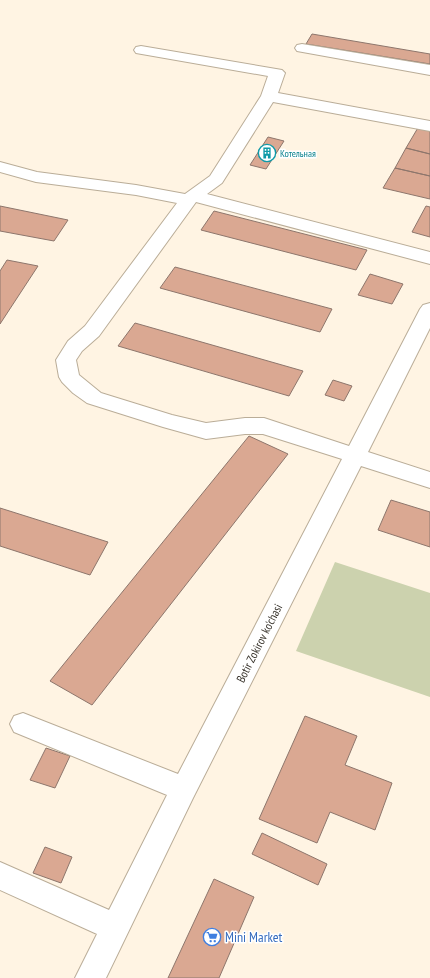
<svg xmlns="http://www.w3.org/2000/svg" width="430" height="978" viewBox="0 0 430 978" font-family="'PT Sans Narrow',sans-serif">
  <rect width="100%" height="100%" fill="#fff4e3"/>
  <!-- green -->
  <path fill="#ccd2ae" d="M335,562L430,593V697L296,651Z"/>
  <!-- building -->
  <path fill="#daa892" stroke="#8d766c" d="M312,34L430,54V64L306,44Z
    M419,126L430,129V154L406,148Z
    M268,137L284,141L266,169L250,165Z
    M406,148L430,154V176L395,168Z
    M395,168L430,176V199L383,188Z
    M0,206L68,220L54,241L0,231Z
    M426,206L430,207V237L412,232Z
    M214,211L367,250L356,270L201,230Z
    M7,260L38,266L0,324V271Z
    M175,267L332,309L320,332L160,288Z
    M370,274L403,284L392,304L358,295Z
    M135,323L303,371L289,396L118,346Z
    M333,380L352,386L344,401L325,395Z
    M249,436L288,454L92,705L50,681Z
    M391,500L430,512V547L378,530Z
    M0,508L108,542L90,575L0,546Z
    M305,716L357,736L345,765L392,783L375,830L330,812L317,843L259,819Z
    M46,748L70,756L55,788L30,780Z
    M262,833L327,864L318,885L252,854Z
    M45,847L72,857L61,883L33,873Z
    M214,879L254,897L219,978H168Z"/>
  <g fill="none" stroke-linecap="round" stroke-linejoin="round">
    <defs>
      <path id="minor" d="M302,44L430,65V75L297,51L295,48L297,45Z
        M141,46L282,70L285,73L278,93L430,121V131L273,102L222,183L207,194L430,252V264L196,202L99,336L82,351L76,360L79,375L101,393L172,415L206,423L245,418H264L349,446L420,309L423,305L430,303V328L368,452L430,472V488L361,466L193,798L106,978H75L97,934L0,890V862L109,910L167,795L14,732L10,724L14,716L23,713L178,774L342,459L263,434H245L206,439L163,427L87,403L73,393L62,382L59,377L56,360L68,341L85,326L177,203L136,195L36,182L0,172V162L37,172L136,185L185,194L210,176L261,96L268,76L136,53L134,50L136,47Z"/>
    </defs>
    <!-- minor casing -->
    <use href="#minor" stroke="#baad98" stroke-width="2"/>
    <!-- minor -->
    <use href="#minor" fill="#fff" fill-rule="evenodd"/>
  </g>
  <!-- icons -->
  <defs>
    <symbol id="building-ring" viewBox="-11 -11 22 22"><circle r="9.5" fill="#fff" stroke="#0f9aa8" stroke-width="1.5"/><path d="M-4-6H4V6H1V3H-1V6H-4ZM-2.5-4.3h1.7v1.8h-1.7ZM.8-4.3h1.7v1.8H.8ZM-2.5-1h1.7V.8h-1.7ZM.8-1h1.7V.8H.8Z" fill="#0f9aa8"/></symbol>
    <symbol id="supermarket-ring" viewBox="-11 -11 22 22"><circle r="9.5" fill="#fff" stroke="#3f7fe0" stroke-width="1.5"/><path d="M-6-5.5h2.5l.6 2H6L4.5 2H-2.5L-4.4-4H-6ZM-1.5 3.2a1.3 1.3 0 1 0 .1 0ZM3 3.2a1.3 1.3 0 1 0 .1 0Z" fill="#3f7fe0"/></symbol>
  </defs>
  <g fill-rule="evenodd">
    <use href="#building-ring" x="257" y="143" width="20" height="20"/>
    <use href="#supermarket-ring" x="202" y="927" width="20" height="20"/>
  </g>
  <g text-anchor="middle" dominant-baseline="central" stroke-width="3" stroke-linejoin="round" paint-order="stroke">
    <!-- far-culture labels -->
    <g font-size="10" fill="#0d838f" stroke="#fff" text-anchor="start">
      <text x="280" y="153">Котельная</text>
    </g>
    <!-- street labels -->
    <g font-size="12" fill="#39342c" stroke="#fff">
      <text transform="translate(259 643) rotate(-63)">Botir Zokirov ko'chasi</text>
    </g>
    <!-- near-shop labels -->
    <g font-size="14" fill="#366cbe" stroke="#fff" text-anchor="start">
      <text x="225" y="937">Mini Market</text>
    </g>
  </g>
</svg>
